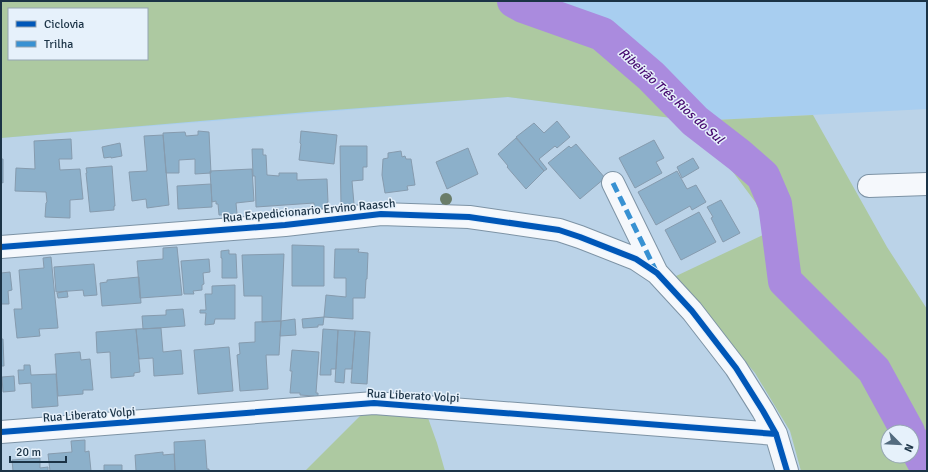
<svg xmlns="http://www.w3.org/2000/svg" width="928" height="472" viewBox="0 0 928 472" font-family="Signika,sans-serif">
  <rect width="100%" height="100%" fill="#bbd3e8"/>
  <!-- built -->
  <path fill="#a8cef0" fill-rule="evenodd" d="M1,1H927V109L695,121L508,97L1,138ZM9,9H147V59H9Z"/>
  <!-- green -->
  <path fill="#adc9a1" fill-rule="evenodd" d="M1,1H514L523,6L602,34L651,76L695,121L813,115L887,247L927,309V471H801L790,431L755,373L674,277L767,233L756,203L695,121L508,97L307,112L1,138ZM9,9H147V59H9ZM888,432H912V456H888Z
    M368,408L428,418L437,443L445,471H305Z"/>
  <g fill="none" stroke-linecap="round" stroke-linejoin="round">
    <!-- river -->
    <path stroke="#aa8bde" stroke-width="34" d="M514,1L523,6L602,34L651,76L695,121L739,155L763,176L775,204L785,281L874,370L908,432
      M912,440L927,468"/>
  </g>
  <!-- building -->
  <path fill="#8cb0ca" stroke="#869bae" d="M557,121L570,137L557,148L555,146L539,159L547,169L544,171L516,137L534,123L544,133Z
    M198,131L209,132L211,173L195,174V159L179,160V173H166L163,133L185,132L186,136L198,135Z
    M301,131L337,135L334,164L299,160L301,144L300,143Z
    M163,135L169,205L147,208L146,199L132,201L129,172L147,171L144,136Z
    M516,138L544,171L526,189L507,167L508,166L498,154Z
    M71,139L72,159H59L60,170L80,169L83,199L70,200V218L45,217L46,203L47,202L46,192L15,191L16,168L35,169L34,141Z
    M654,140L664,158L656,162L662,173L635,188L619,158Z
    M120,143L122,156L111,158V157L104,158L102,147Z
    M576,144L605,178L580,199L548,163L569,146L571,148Z
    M340,146H367V167H363V180L352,181L354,204L341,205Z
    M468,148L478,174L447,189L436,162Z
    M252,149H263V155H266L267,175L279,176V173H297V180L327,179L328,202H327L328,209H314V203L256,207L255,176H253Z
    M401,151L402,157L405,156L406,159H411L415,185L407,186L408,190L385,193L382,175L383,159L388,158V153Z
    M693,158L699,168L682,178L677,167Z
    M1,159H3V183L1,182Z
    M112,166L115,206H114V210L90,212L86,173H87L86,168Z
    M252,169L254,201L236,203L237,214L219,215L218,204H216V201L212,202L210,171Z
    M677,171L687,189L696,185L706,202L692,210L690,206L656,225L638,192Z
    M211,184L212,207L178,209L177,186Z
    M721,200L740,233L723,242L711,218L713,217L707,207Z
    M699,212L716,242L681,260L665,230Z
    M292,245L324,246V286H292Z
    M177,247L182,295L140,298L137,261L163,259V248Z
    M335,249H359L358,252L368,253L367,279H366L365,298H353V319L324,317L326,295L346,297V278H334Z
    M229,250V254H236L237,278H222V258H221V251Z
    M284,254L281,321L262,322V296H244L242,255Z
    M51,257L58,328L39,329L40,336L17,338L14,309H22L19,270L44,268L43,258Z
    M209,259L210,272L203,273L204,284L202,285V290L193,291L194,294H184L181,261Z
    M94,264L97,295L84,296L83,290L56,292L54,267Z
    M10,272L12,290L8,291L9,304H1V273Z
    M139,277L141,303L102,306L100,283L107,282V280Z
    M235,285V319H215L214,324L205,325L206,313H200V310H206L205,294H212V286Z
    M67,291L68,297L58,298L57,293Z
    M183,309L185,326L143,329L142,316L166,315V310Z
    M324,317L323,325H318V327L303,328L302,319Z
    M295,319L296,335L280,336L281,321Z
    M281,321L279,355H266L268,389L240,391L237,355L240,354L239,343L255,342V322Z
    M161,328L163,352L181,350L183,374L154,376L153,358L139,359L136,329Z
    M136,329L140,372L134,373V376L111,378L110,352L97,353L96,332Z
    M323,329L338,330L336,369H331V375H320Z
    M338,330L355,331L352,369H345L344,383L335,382Z
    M355,331L370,332L367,384L351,383Z
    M1,339H3L4,366H1Z
    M229,347L233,391L198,394L194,350Z
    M292,350L319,352L316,393H318V397L313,398L314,396L300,395V393H290L292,371H290Z
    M80,352L81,360L90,359L93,390H83V394L58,396L55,354Z
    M24,365H30L31,375L56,374L58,406L32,408L31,383L19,384L18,370H24Z
    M14,376L15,391L3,392L2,377Z
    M85,440V452L89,451L91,471H50L48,454L72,452L71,441Z
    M205,440L207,469H209V471H175L174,442Z
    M163,452V455L174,454L175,471H136L135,455Z
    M40,458V468L48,467V471H13L12,460Z
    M104,465H122V471H104Z"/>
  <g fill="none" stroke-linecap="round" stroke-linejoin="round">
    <defs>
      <path id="street" d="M613,183L657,273
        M869,186L927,184
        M1,247L285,225L381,214L469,217L559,230L580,237L636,259L657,273L692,311L736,368L763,411L776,434L787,471
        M1,432L374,403L776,434"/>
    </defs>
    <!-- street casing -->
    <use href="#street" stroke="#7d93a5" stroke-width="24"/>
    <!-- street -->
    <use href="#street" stroke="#f5f8fc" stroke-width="22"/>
    <!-- quiet -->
    <path stroke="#3891d2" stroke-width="5" stroke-dasharray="10 5" stroke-linecap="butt" d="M613,183L656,271"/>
    <defs>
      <path id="cycleway" d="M1,247L285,225L381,214L469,217L559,230L580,237L636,259L657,273L692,311L736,368L763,411L776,434L787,471
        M1,432L374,403L776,434"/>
    </defs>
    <!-- cycleway casing -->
    <use href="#cycleway" stroke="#e6f1fb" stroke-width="8"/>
    <!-- cycleway -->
    <use href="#cycleway" stroke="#0057b8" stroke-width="6"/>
  </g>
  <!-- trees -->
  <circle fill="#6a7d69" cx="446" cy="199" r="6"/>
  <g text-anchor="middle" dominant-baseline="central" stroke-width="3" stroke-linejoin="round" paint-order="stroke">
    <!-- street labels -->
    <g font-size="12" fill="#1b3346" stroke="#e6f1fb">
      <text transform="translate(309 211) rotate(-5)">Rua Expedicionario Ervino Raasch</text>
      <text transform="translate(413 396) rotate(3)">Rua Liberato Volpi</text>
      <text transform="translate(89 415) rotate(-4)">Rua Liberato Volpi</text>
    </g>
    <!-- water labels -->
    <g font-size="13" font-style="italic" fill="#470b70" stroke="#e6f1fb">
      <text transform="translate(671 96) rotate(42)">Ribeirão Três Rios do Sul</text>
    </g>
  </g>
  <!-- border -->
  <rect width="928" height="472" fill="none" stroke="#1b3346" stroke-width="4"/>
  <!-- legend -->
  <rect x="8" y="8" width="140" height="52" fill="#e6f1fb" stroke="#95a5b3"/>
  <rect x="16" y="21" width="20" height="6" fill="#0057b8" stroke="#95a5b3"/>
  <text x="44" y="28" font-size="12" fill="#1b3346">Ciclovia</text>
  <rect x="16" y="41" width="20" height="6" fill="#3891d2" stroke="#95a5b3"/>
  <text x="44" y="48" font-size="12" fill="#1b3346">Trilha</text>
  <!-- north arrow -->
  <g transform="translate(900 444) rotate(114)"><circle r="19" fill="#e6f1fb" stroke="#95a5b3"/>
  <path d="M0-3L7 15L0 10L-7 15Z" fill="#536b7f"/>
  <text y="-6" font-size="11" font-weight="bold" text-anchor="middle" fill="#1b3346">N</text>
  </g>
  <!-- scale -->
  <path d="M10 456v6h56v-6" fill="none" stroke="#1b3346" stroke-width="2"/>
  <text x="16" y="456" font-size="12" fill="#1b3346" stroke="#e6f1fb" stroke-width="3" paint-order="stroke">20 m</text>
</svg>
